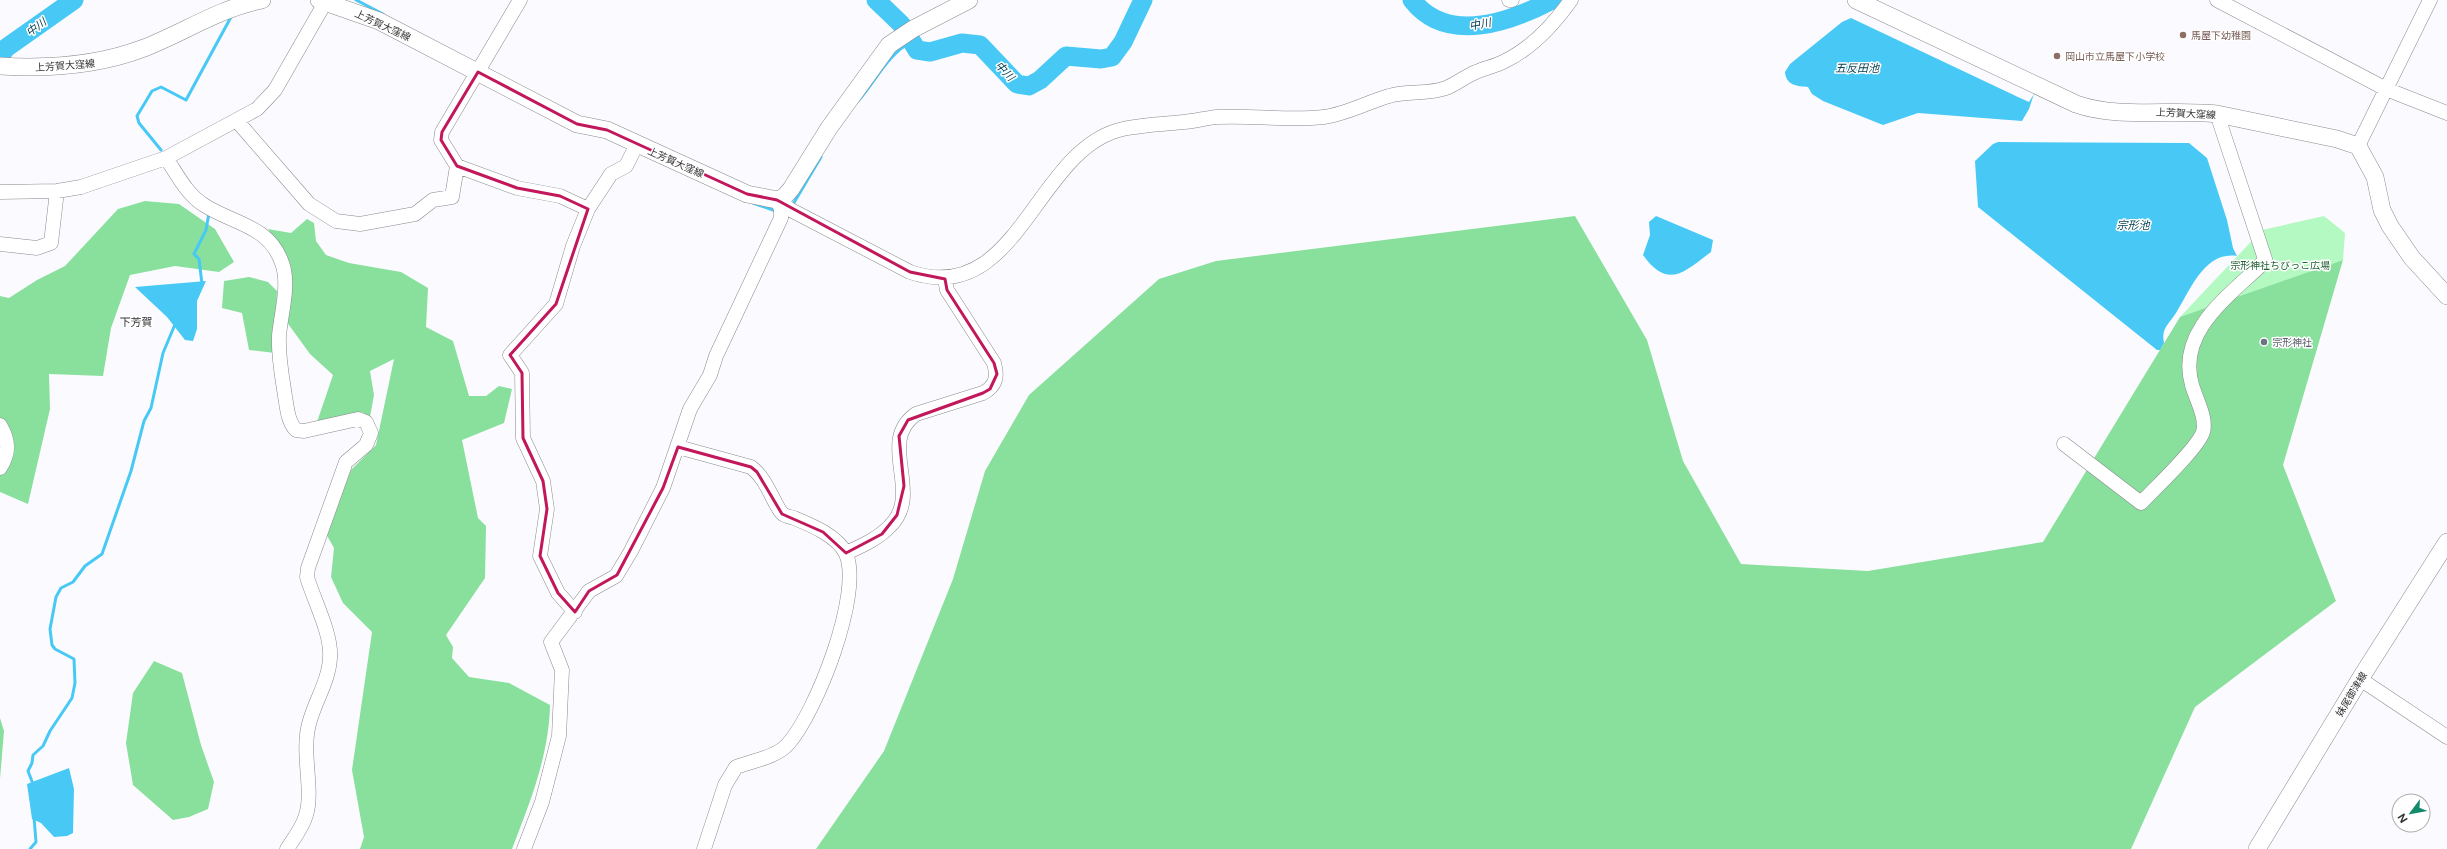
<svg xmlns="http://www.w3.org/2000/svg" width="2447" height="849" viewBox="0 0 2447 849" font-family="'Public Sans','Noto Sans JP',sans-serif">
  <rect width="100%" height="100%" fill="#fbfbff"/>
  <!-- green -->
  <path fill="#b4f8c2" d="M2324,216L2345,233L2343,260L2322,268L2306,292L2180,317L2262,230Z"/>
  <!-- forest -->
  <path fill="#88e09c" d="M145,201L179,204L215,229L234,262L219,272L175,266L130,275L111,328L103,376L49,374L50,409L28,504L0,492V296L9,298L37,280L65,266L118,209Z
    M1575,216L1647,340L1683,461L1741,564L1868,571L2043,542L2180,317L2343,260L2283,465L2336,601L2195,707L2131,849H816L884,751L953,579L985,471L1029,395L1159,279L1216,261Z
    M307,219L314,223L316,241L326,255L349,263L401,272L428,288L426,327L453,341L469,396H486L499,386L512,389L504,423L462,440L478,518L486,526L485,578L446,635L453,647L452,658L469,677L509,683L550,705C549,756 530,802 512,849H360L364,837L352,770L372,632L343,603L331,577L334,548L325,532L351,470L376,445L394,359L370,371L374,395L370,417L362,412L317,422L333,375L310,354L286,321L285,254L268,229L291,233Z
    M249,277L268,282L277,291L275,353L249,350L242,313L222,308L224,281Z
    M154,661L182,673L201,745L214,782L208,809L189,817L173,820L133,785L126,743L133,693Z
    M0,718L4,731L0,779Z"/>
  <!-- water -->
  <path fill="#48c9f5" d="M1851,18L2018,97L2029,102L2034,94L2029,109L2022,121L1918,113L1883,125L1823,101L1812,94L1808,87C1798,86 1786,86 1785,72L1790,64L1842,22Z
    M1998,142L2189,143L2207,158L2227,220L2233,248L2237,256C2204,251 2190,291 2176,313C2168,325 2161,329 2164,343L2160,350H2157L1978,207L1975,161L1993,144Z
    M1656,216L1713,240L1711,252C1684,272 1668,290 1643,255L1650,235L1649,222Z
    M206,281L197,301V329L193,341L185,340L167,317L135,287Z
    M69,768L74,789L73,833L67,836L54,837L41,823L32,819L27,784Z"/>
  <g fill="none" stroke-linecap="round" stroke-linejoin="round">
    <!-- stream -->
    <path stroke="#48c9f5" stroke-width="3" d="M356,0L383,14
      M858,101C875,82 888,54 911,42
      M161,150L139,123L137,116L152,91L161,87L186,100L231,17
      M753,203L776,211
      M792,206L821,157
      M202,284L199,259L194,254L206,230L209,213
      M33,784L28,771L32,763L33,755L43,746L50,731L72,698L75,683L74,659L55,649L52,645L50,629L56,597L61,588L73,582L85,566L102,554L131,471L144,421L151,408L163,353L176,322
      M30,849L36,842L34,817"/>
    <!-- river -->
    <path stroke="#48c9f5" stroke-width="19" d="M876,0L901,24L917,50L930,52L962,43L980,45L1017,84L1029,86L1040,80L1066,56L1101,59L1112,57L1123,42L1143,0
      M1412,0C1447,45 1510,22 1552,0
      M0,56L6,48L74,0"/>
    <defs>
      <path id="minor" d="M1509,0H1512
        M2217,0L2386,89L2447,113
        M237,121L309,204L336,221L360,224L415,214L433,200L452,197L457,166L441,140L442,132L520,0
        M2358,146L2430,0
        M166,158C177,174 187,195 204,205C233,224 269,225 282,263C290,284 281,313 279,336C278,356 282,376 285,396C287,408 288,422 296,430L304,431L358,419L366,422L371,433L366,445L346,462L308,568L307,577C314,601 332,634 330,658C329,681 314,703 309,724C301,754 314,790 306,815C303,827 294,838 287,849
        M457,166L517,188L560,196L588,209
        M0,192L57,191L81,187L166,158L257,109L275,90L326,1
        M777,200L791,210L910,272C1019,309 1035,148 1123,129C1143,125 1163,124 1184,122C1195,121 1206,118 1217,117C1253,115 1289,121 1324,117C1346,114 1368,102 1389,96C1407,90 1427,95 1446,88C1456,84 1466,76 1476,72C1485,68 1496,66 1505,61C1532,48 1554,24 1571,0
        M0,244L37,248L51,243L57,191
        M0,425C9,440 10,453 0,468
        M2064,444L2141,503C2154,489 2198,448 2203,432C2207,418 2196,399 2192,385C2177,333 2226,298 2260,266L2265,259L2217,114
        M678,447L751,467C763,476 769,491 776,504C778,507 780,512 783,514C785,516 791,517 794,518C811,525 838,536 846,554C863,593 816,713 788,744C777,757 752,761 736,767L725,785L704,849
        M846,553C861,546 878,539 890,526C924,493 876,442 916,414L983,393C996,386 998,377 994,363L947,290L945,279
        M575,612L558,593L540,556L547,509L543,481L523,438L522,373L510,355L556,304L573,246L588,209L611,174L626,166L637,144
        M2360,679L2447,737
        M524,849L542,802L559,736L562,670L551,642L589,591L616,576L631,551L663,488L690,409L710,375L716,356L781,218V209L777,200"/>
      <path id="major" d="M319,0L379,21L577,124L607,130L747,194L777,200L784,197L791,189L829,128L889,45L913,29L969,0
        M1856,0L2076,104C2118,119 2172,109 2217,114L2337,139L2358,146L2375,177L2382,210L2390,226L2412,258L2447,296
        M0,66C49,69 97,66 144,48C183,33 220,8 262,0
        M2257,849L2360,679L2447,542"/>
    </defs>
    <!-- minor casing -->
    <use href="#minor" stroke="#898a8e" stroke-width="15"/>
    <!-- major casing -->
    <use href="#major" stroke="#898a8e" stroke-width="18"/>
    <!-- minor -->
    <use href="#minor" stroke="#fff" stroke-width="14"/>
    <!-- major -->
    <use href="#major" stroke="#fff" stroke-width="17"/>
  </g>
  <!-- marked area -->
  <path fill="none" stroke="#c2185b" stroke-width="3" stroke-linejoin="round" d="M478,72L577,124L607,130L747,194L777,200L910,272L945,279L947,290L994,363L997,374L990,389L983,393L908,420L899,436L904,486L897,515L882,534L846,553L823,532L782,514L757,472L751,467L678,447L663,488L617,575L589,591L575,612L558,593L540,556L547,509L543,481L523,438L522,373L510,355L556,304L588,209L560,196L517,188L457,166L441,140L442,132Z"/>
  <!-- markers -->
  <g fill="#8d6e63" stroke="#fff" stroke-width="1.5">
    <circle cx="2183" cy="35" r="4"/>
    <circle cx="2057" cy="56" r="4"/>
  </g>
  <circle fill="#6b7280" stroke="#fff" stroke-width="1.5" cx="2264" cy="342" r="4"/>
  <g text-anchor="middle" dominant-baseline="central" stroke-width="3" stroke-linejoin="round" paint-order="stroke">
    <!-- street labels -->
    <g font-size="10" fill="#343436" stroke="#fff">
      <text transform="translate(383 25) rotate(25)">上芳賀大窪線</text>
      <text transform="translate(65 65) rotate(-4)">上芳賀大窪線</text>
      <text transform="translate(2186 113) rotate(3)">上芳賀大窪線</text>
      <text transform="translate(676 162) rotate(24)">上芳賀大窪線</text>
      <text transform="translate(2351 694) rotate(-59)">妹尾御津線</text>
    </g>
    <!-- education labels -->
    <g font-size="10" fill="#785e54" stroke="#fff" text-anchor="start">
      <text x="2191" y="35">馬屋下幼稚園</text>
      <text x="2065" y="56">岡山市立馬屋下小学校</text>
    </g>
    <!-- park labels -->
    <g font-size="10" fill="#225f34" stroke="#fff">
      <text x="2280" y="265">宗形神社ちびっこ広場</text>
    </g>
    <!-- worship labels -->
    <g font-size="10" fill="#5b616d" stroke="#fff" text-anchor="start">
      <text x="2272" y="342">宗形神社</text>
    </g>
    <!-- water labels -->
    <g font-size="11" font-style="italic" fill="#074153" stroke="#fff">
      <text transform="translate(1480 24) rotate(-11)">中川</text>
      <text transform="translate(36 27) rotate(-36)">中川</text>
      <text x="1857" y="68">五反田池</text>
      <text transform="translate(1005 71) rotate(46)">中川</text>
      <text x="2133" y="225">宗形池</text>
    </g>
    <!-- neighbourhood labels -->
    <g font-size="11" fill="#343436" stroke="#fff">
      <text x="136" y="322">下芳賀</text>
    </g>
  </g>
  <!-- north arrow -->
  <g transform="translate(2411 813) rotate(238)"><circle r="19" fill="#ffffff" stroke="#aeaeaf"/>
  <path d="M0-3L7 15L0 10L-7 15Z" fill="#138a6b"/>
  <text y="-6" font-size="11" font-weight="bold" text-anchor="middle" fill="#343436">N</text>
  </g>
</svg>
